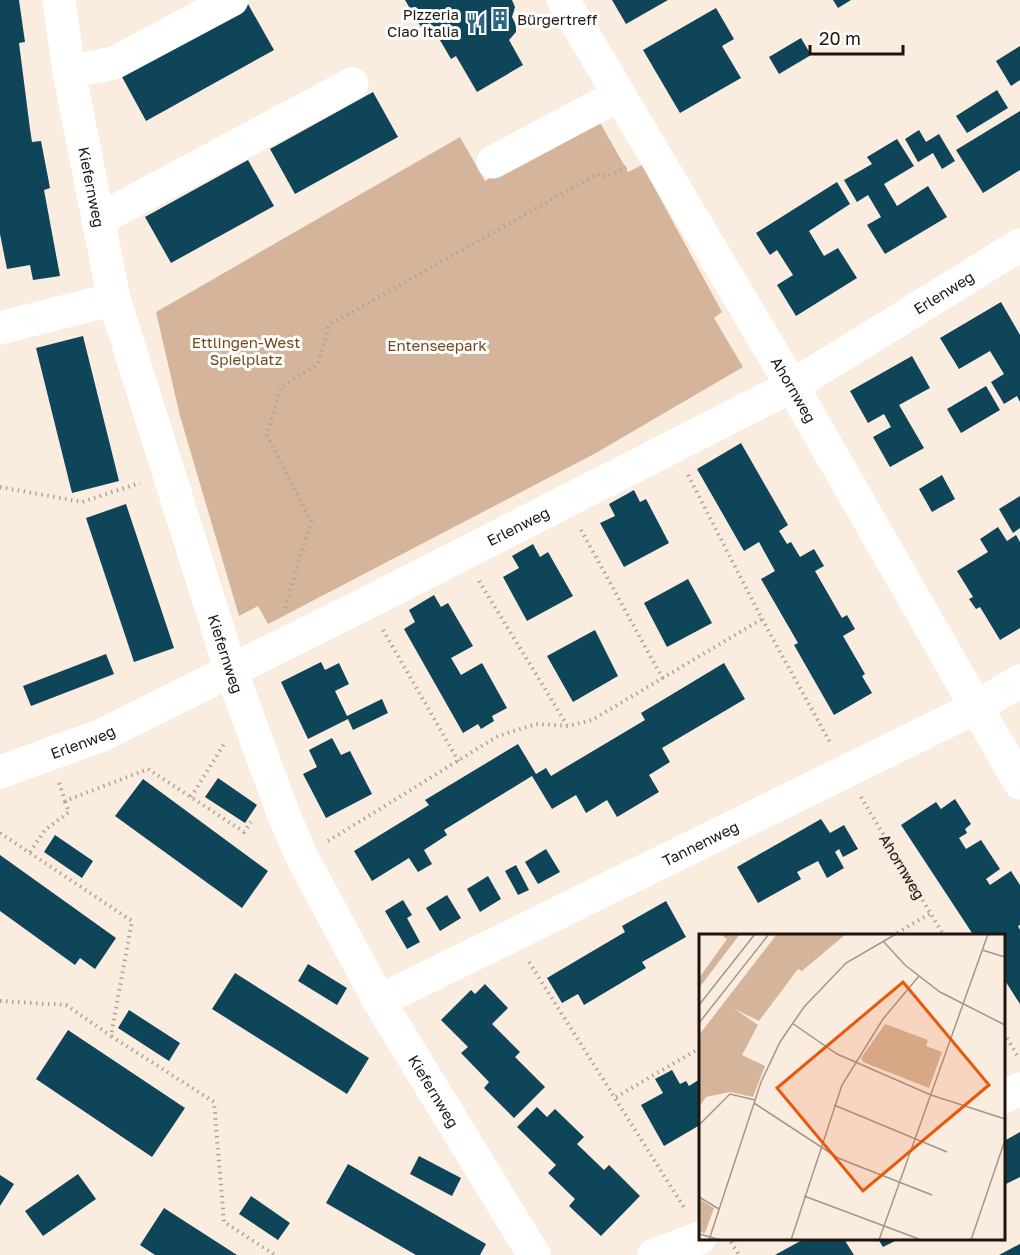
<svg xmlns="http://www.w3.org/2000/svg" width="1020" height="1255" viewBox="0 0 1020 1255" font-family="'Golos Text',sans-serif">
  <rect width="100%" height="100%" fill="#fbece0"/>
  <!-- green -->
  <path fill="#d4b59c" d="M598,119L628,172L642,165L722,312L714,318L743,367L596,453L268,624L258,606L239,616L180,416L156,312L460,137L485,181Z"/>
  <!-- building -->
  <path fill="#0e4558" d="M0,0H19L25,42L19,43L30,129L32,142L41,141L50,188L44,190L60,276L33,280L30,265L7,269L0,234Z
    M405,0H512L515,7L512,17L516,25V32L509,40L523,65L477,92L456,56L451,59L430,23L421,27Z
    M612,0H668L626,24Z
    M833,0H851L838,8Z
    M248,4L274,50L146,121L121,75Z
    M716,8L734,39L722,46L741,78L680,113L643,50Z
    M801,38L811,55L779,74L769,57Z
    M1020,46V80L1011,86L996,61Z
    M997,90L1008,108L967,133L956,116Z
    M373,92L398,137L295,194L270,149Z
    M1020,111V170L983,193L956,150Z
    M919,130L926,142L939,134L955,161L942,169L933,153L918,162L905,139Z
    M897,139L914,166L884,184L897,206L928,186L947,217L885,254L867,225L881,217L868,195L857,202L844,180L872,164L867,157Z
    M248,160L274,206L171,263L145,217Z
    M837,182L850,204L809,231L824,256L838,248L857,278L796,316L777,285L793,275L777,250L770,255L756,233Z
    M1001,302L1020,335V402L1017,396L1004,404L991,382L1004,374L990,351L959,369L940,338Z
    M83,336L119,481L72,493L36,348Z
    M912,356L930,388L899,405L924,448L890,467L873,437L891,427L884,414L868,423L850,391Z
    M986,386L1000,410L961,433L947,409Z
    M741,443L788,525L779,531L787,544L791,542L800,557L814,549L824,566L815,571L842,618L847,615L855,629L843,636L865,674L862,676L872,693L834,715L794,645L798,643L761,579L775,571L759,542L744,551L697,469Z
    M942,475L955,499L932,512L919,489Z
    M634,490L640,502L646,499L669,543L624,567L600,523L615,516L609,504Z
    M1020,496V528L1013,533L999,509Z
    M126,504L174,648L134,662L86,518Z
    M998,527L1007,541L1016,535L1020,542V628L1000,640L980,607L976,609L969,599L973,597L957,571L988,552L980,539Z
    M533,544L540,557L548,552L573,596L527,621L503,577L519,568L512,556Z
    M688,579L712,623L667,647L644,603Z
    M434,595L441,607L448,603L473,646L451,658L461,675L482,663L507,708L492,716L494,721L481,729L478,724L463,733L404,629L415,622L409,610Z
    M595,630L618,676L573,702L547,656Z
    M106,654L114,674L31,706L23,686Z
    M321,662L325,670L339,663L349,684L335,691L347,716L382,699L388,713L353,730L348,719L308,739L281,682Z
    M724,663L745,699L662,748L670,762L649,775L659,792L617,817L607,800L586,813L576,795L552,809L532,776L444,830L447,835L424,850L432,864L418,872L409,858L372,881L354,851L429,805L425,800L518,744L536,774L546,768L551,776L645,720L641,713Z
    M332,738L341,755L350,751L372,794L326,818L303,774L317,767L309,750Z
    M218,778L257,805L245,823L205,797Z
    M143,779L268,871L242,908L115,816Z
    M955,799L971,824L965,829L967,833L959,838L966,849L981,840L1000,869L986,879L990,885L1011,871L1020,885V925L1018,926L1020,930V1004L1004,979V936H974L901,825L936,802L941,809Z
    M821,819L830,833L844,825L858,849L843,857L839,849L835,852L844,868L827,878L818,861L797,872L801,879L758,903L737,867Z
    M55,835L93,861L82,878L44,852Z
    M546,849L560,872L538,884L525,862Z
    M0,855L116,938L95,969L80,958L75,965L0,911Z
    M516,865L529,890L518,895L505,871Z
    M488,876L501,899L480,912L467,889Z
    M447,895L461,918L440,931L426,908Z
    M403,900L412,915L407,918L420,942L407,949L385,911Z
    M666,901L686,937L642,962L646,968L584,1005L578,994L562,1003L547,978L625,932L622,926Z
    M308,964L347,988L337,1005L298,981Z
    M235,973L369,1058L347,1094L212,1009Z
    M485,984L508,1008L492,1024L520,1052L515,1057L545,1087L514,1118L484,1088L489,1082L461,1053L468,1047L441,1020L471,990L475,994Z
    M129,1010L180,1043L169,1061L118,1028Z
    M68,1030L185,1108L152,1157L36,1079Z
    M672,1070L680,1084L686,1081L689,1086L700,1079V1125L664,1146L641,1105L663,1093L655,1079Z
    M537,1107L547,1117L555,1109L584,1137L577,1144L604,1170L609,1165L640,1196L601,1236L569,1206L575,1199L548,1173L556,1165L517,1127Z
    M1020,1132V1177L1004,1185V1141Z
    M419,1156L461,1178L452,1196L410,1174Z
    M348,1164L486,1244L480,1255H416L326,1203Z
    M78,1174L96,1199L43,1236L25,1211Z
    M0,1175L14,1184L0,1206Z
    M251,1196L290,1223L278,1240L239,1214Z
    M164,1208L237,1255H155L140,1245Z
    M804,1239H844L854,1255H775Z
    M878,1239H899L883,1247Z
    M1020,1244V1255H999L1014,1247Z"/>
  <g fill="none" stroke-linecap="round" stroke-linejoin="round">
    <!-- path -->
    <g stroke="#afa398" stroke-width="4" stroke-dasharray="1.5 4.5" stroke-linecap="butt">
      <path d="M688,475L762,619L831,744"/>
      <path d="M0,487L82,502L140,483"/>
      <path d="M581,530L663,679"/>
      <path d="M479,581L567,725"/>
      <path d="M285,608L311,521L267,435L281,387L318,364L329,325L597,174L607,177L626,167"/>
      <path d="M383,630L459,762"/>
      <path d="M59,783L65,801L148,769L244,832L251,822"/>
      <path d="M191,797L224,744"/>
      <path id="s1" d="M861,797L944,936"/>
      <path d="M0,833L132,921L111,1036L214,1102L224,1222L275,1255"/>
      <path d="M328,841L498,736L536,724L568,726L592,720L762,619"/>
      <path d="M30,852L45,830L69,812L65,801"/>
      <path d="M892,936L931,913"/>
      <path d="M529,962L685,1209"/>
      <path d="M0,1001L66,1005L111,1036"/>
      <path d="M1004,1033L1018,1057"/>
      <path d="M616,1097L700,1048"/>
      <path d="M731,1242L739,1255"/>
    </g>
    <!-- minor -->
    <g stroke="#fff" stroke-width="33">
      <path id="s2" d="M59,0L69,72L114,299L231,671L283,813L302,857L379,1001L534,1255"/>
      <path id="s3" d="M563,0L792,386L1020,783"/>
      <path d="M69,72L114,63L232,0"/>
      <path d="M493,162L619,95"/>
      <path d="M98,220L352,84"/>
      <path d="M0,328L114,299"/>
      <path id="s4" d="M0,772L100,736L367,603L792,386L1020,245"/>
      <path id="s5" d="M379,1001L975,708L1020,681"/>
      <path d="M1004,1097L1020,1089"/>
      <path d="M654,1255L700,1238"/>
    </g>
  </g>
  <!-- icons -->
  <defs>
    <symbol id="building-bare" viewBox="-9 -9 18 18"><path d="M-4-6H4V6H1V3H-1V6H-4ZM-2.5-4.3h1.7v1.8h-1.7ZM.8-4.3h1.7v1.8H.8ZM-2.5-1h1.7V.8h-1.7ZM.8-1h1.7V.8H.8Z" fill="#2b677f" stroke="#fff" stroke-width="2.5" paint-order="stroke"/></symbol>
    <symbol id="restaurant-bare" viewBox="-9 -9 18 18"><path d="M-5-6h1v4h1v-4h1v4h1v-4h1v5L-1.5 .5V6h-2V.5L-5-1ZM5-6V6H3V1.5H1.5Q1.5-4 5-6Z" fill="#2b677f" stroke="#fff" stroke-width="2.5" paint-order="stroke"/></symbol>
  </defs>
  <g fill-rule="evenodd">
    <use href="#building-bare" x="485" y="4" width="30" height="30"/>
    <use href="#restaurant-bare" x="461" y="8" width="30" height="30"/>
  </g>
  <g text-anchor="middle" dominant-baseline="central" stroke-width="6" stroke-linejoin="round" paint-order="stroke">
    <!-- poi labels -->
    <g font-size="15" fill="#1e160e" stroke="#fff" text-anchor="end">
      <text x="459" y="14">Pizzeria<tspan x="459" dy="17">Ciao Italia</tspan></text>
      <text x="517" y="19" text-anchor="start">Bürgertreff</text>
    </g>
    <!-- street labels -->
    <g font-size="15" fill="#1e160e" stroke="#fff">
      <text stroke="none"><textPath href="#s2" startOffset="190">Kiefernweg</textPath></text>
      <text stroke="none"><textPath href="#s4" startOffset="1060">Erlenweg</textPath></text>
      <text stroke="none"><textPath href="#s3" startOffset="453">Ahornweg</textPath></text>
      <text stroke="none"><textPath href="#s4" startOffset="574">Erlenweg</textPath></text>
      <text stroke="none"><textPath href="#s2" startOffset="676">Kiefernweg</textPath></text>
      <text stroke="none"><textPath href="#s4" startOffset="88">Erlenweg</textPath></text>
      <text stroke="none"><textPath href="#s5" startOffset="358">Tannenweg</textPath></text>
      <text stroke="none"><textPath href="#s1" startOffset="81">Ahornweg</textPath></text>
      <text stroke="none"><textPath href="#s2" startOffset="1162">Kiefernweg</textPath></text>
    </g>
    <!-- park labels -->
    <g font-size="15" fill="#77481a" stroke="#fff">
      <text x="246" y="342">Ettlingen-West<tspan x="246" dy="17">Spielplatz</tspan></text>
      <text x="437" y="345">Entenseepark</text>
    </g>
  </g>
  <!-- overview -->
  <g transform="translate(699 934)">
    <rect width="306" height="306" fill="#fbece0"/>
    <path d="M21,0H41L0,54V44L28,5ZM78,0H147L103,37L99,35L60,87L36,75L59,91L43,121L66,132L54,163L31,158L7,163L0,173V101ZM186,90L229,106L227,112L243,118L230,154L164,128L162,124ZM0,265L15,274L6,299L0,298Z" fill="#d4b59c"/>
    <path fill="none" stroke="#a3968c" stroke-width="1.5" d="M184,7L206,31L241,58L306,91M283,16L306,23M0,71L56,0M0,89L70,0M93,89L138,120L232,161L306,185M55,169L139,224L233,261M135,171L248,218M0,191L31,160L56,166M105,262L220,305M0,263L20,275M0,300L22,306M10,306L62,148L81,108L105,73L147,29L197,0M92,306L143,151L184,85L220,42M180,306L289,0M272,306L306,206"/>
    <path fill="#e8590c" fill-opacity="0.15" stroke="#e8590c" stroke-width="3" d="M204,48L290,151L164,257L78,154Z"/>
    <rect width="306" height="306" fill="none" stroke="#1e160e" stroke-width="3"/>
  </g>
  <!-- scale -->
  <path d="M810 45v9h93v-9" fill="none" stroke="#1e160e" stroke-width="3"/>
  <text x="819" y="45" font-size="18" fill="#1e160e" stroke="#ffffff" stroke-width="4.5" paint-order="stroke">20 m</text>
</svg>
